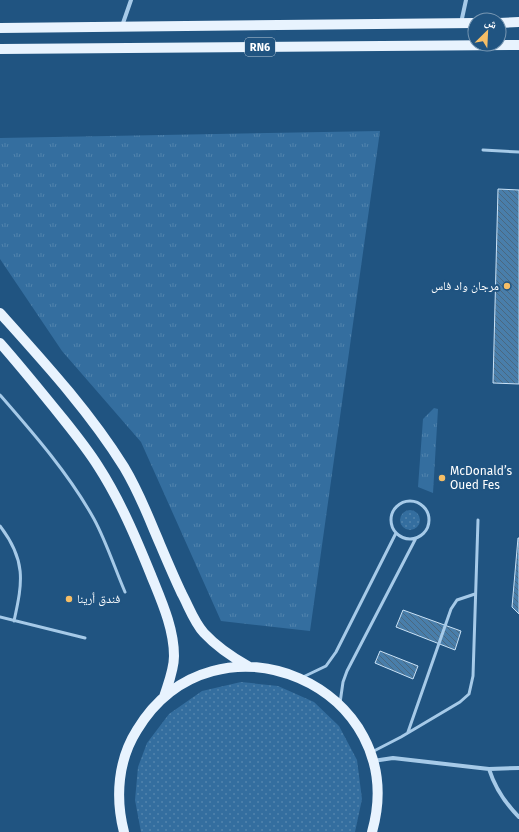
<svg xmlns="http://www.w3.org/2000/svg" width="519" height="832" viewBox="0 0 519 832" font-family="'Fira Sans','Noto Naskh Arabic',sans-serif">
  <defs>
    <pattern id="grass-dots" width="8" height="8" patternUnits="userSpaceOnUse"><rect width="8" height="8" fill="#346e9f"/><path d="M2 2h.1M6 6h.1" fill="none" stroke="#5284ad" stroke-width="1.8" stroke-linecap="round"/></pattern>
    <pattern id="park-tufts" width="24" height="20" patternUnits="userSpaceOnUse"><rect width="24" height="20" fill="#346e9f"/><path d="M3 7l-1-3M5 7V3M7 7l1-3M15 17l-1-3M17 17v-4M19 17l1-3" fill="none" stroke="#5284ad"/></pattern>
    <pattern id="building-back-hatch" width="6" height="6" patternUnits="userSpaceOnUse"><rect width="6" height="6" fill="#497eaa"/><path d="M-1 5l2 2M0 0l6 6M5-1l2 2" fill="none" stroke="#4a6880"/></pattern>
  </defs>
  <rect width="100%" height="100%" fill="#205481"/>
  <!-- grass -->
  <path fill="url(#grass-dots)" d="M400 520a10 10 0 1 1 20 0a10 10 0 1 1-20 0Z
    M241,682L278,686L314,702L339,726L357,760L362,799L355,832H141L135,800L138,767L147,743L169,714L202,691Z"/>
  <!-- park -->
  <path fill="url(#park-tufts)" d="M380,131L310,631L221,621L141,442L62,351L0,259V138Z
    M434,408L438,409L433,493L418,487L423,419Z"/>
  <!-- building -->
  <path fill="url(#building-back-hatch)" stroke="#cae2f6" d="M498,189L519,190V384L493,383Z
    M518,538H519V614L512,607Z
    M403,610L461,631L455,650L396,627Z
    M380,651L418,666L413,679L375,663Z"/>
  <g fill="none" stroke-linecap="round" stroke-linejoin="round">
    <!-- lane -->
    <path stroke="#a6cae8" stroke-width="3" d="M483,150L519,152
      M0,395C34,434 69,474 94,519C106,541 115,569 125,592
      M391 520a19 19 0 1 1 38 0a19 19 0 1 1-38 0Z
      M0,526C26,560 23,581 14,621
      M0,617L85,638
      M303,677L326,666L336,652L396,533
      M340,703L343,682L347,671L416,538
      M408,732L451,609L457,600L475,594
      M370,753L401,737L460,702L469,694L473,676L478,520"/>
    <!-- street -->
    <path stroke="#a6cae8" stroke-width="4" d="M461,23L466,0
      M122,26L131,0
      M373,761L393,758L489,769L519,768
      M489,769C495,788 505,803 519,817"/>
    <!-- primary -->
    <path stroke="#e8f3fe" stroke-width="10" d="M499,23L519,22
      M0,28L475,23
      M0,49L519,45
      M0,313C44,362 89,411 124,467C136,487 145,508 154,530C163,551 172,573 182,594C189,607 194,622 204,633C217,647 232,657 248,666
      M0,343C22,368 43,394 64,420C76,435 88,450 98,466C120,500 136,538 151,575C161,600 174,628 174,656C174,670 168,684 164,697
      M124,832C115,797 118,760 137,730C215,601 413,687 372,832"/>
  </g>
  <!-- markers -->
  <g fill="#f6be66" stroke="#205481" stroke-width="1.5">
    <circle cx="507" cy="286" r="4"/>
    <circle cx="442" cy="478" r="4"/>
    <circle cx="69" cy="599" r="4"/>
  </g>
  <g text-anchor="middle" dominant-baseline="central" stroke-width="4" stroke-linejoin="round" paint-order="stroke">
    <!-- shield labels -->
    <rect fill="#205481" stroke="#bcccd9" stroke-width="1" x="245" y="38" width="30" height="18" rx="3"/>
    <g font-size="11" font-weight="bold" fill="#fff">
      <text x="260" y="47">RN6</text>
    </g>
    <!-- poi labels -->
    <g font-size="12" fill="#fff" stroke="#205481" text-anchor="start">
      <text x="499" y="286" text-anchor="end">مرجان واد فاس</text>
      <text x="450" y="471">McDonald’s<tspan x="450" dy="14">Oued Fes</tspan></text>
      <text x="77" y="599">فندق أرينا</text>
    </g>
  </g>
  <!-- north arrow -->
  <g transform="translate(487 32) rotate(24)"><circle r="19" fill="#205481" stroke="#7998b3"/>
  <path d="M0-3L7 15L0 10L-7 15Z" fill="#f6be66"/>
  <text y="-6" font-size="11" font-weight="bold" text-anchor="middle" fill="#ffffff">ش</text>
  </g>
</svg>
